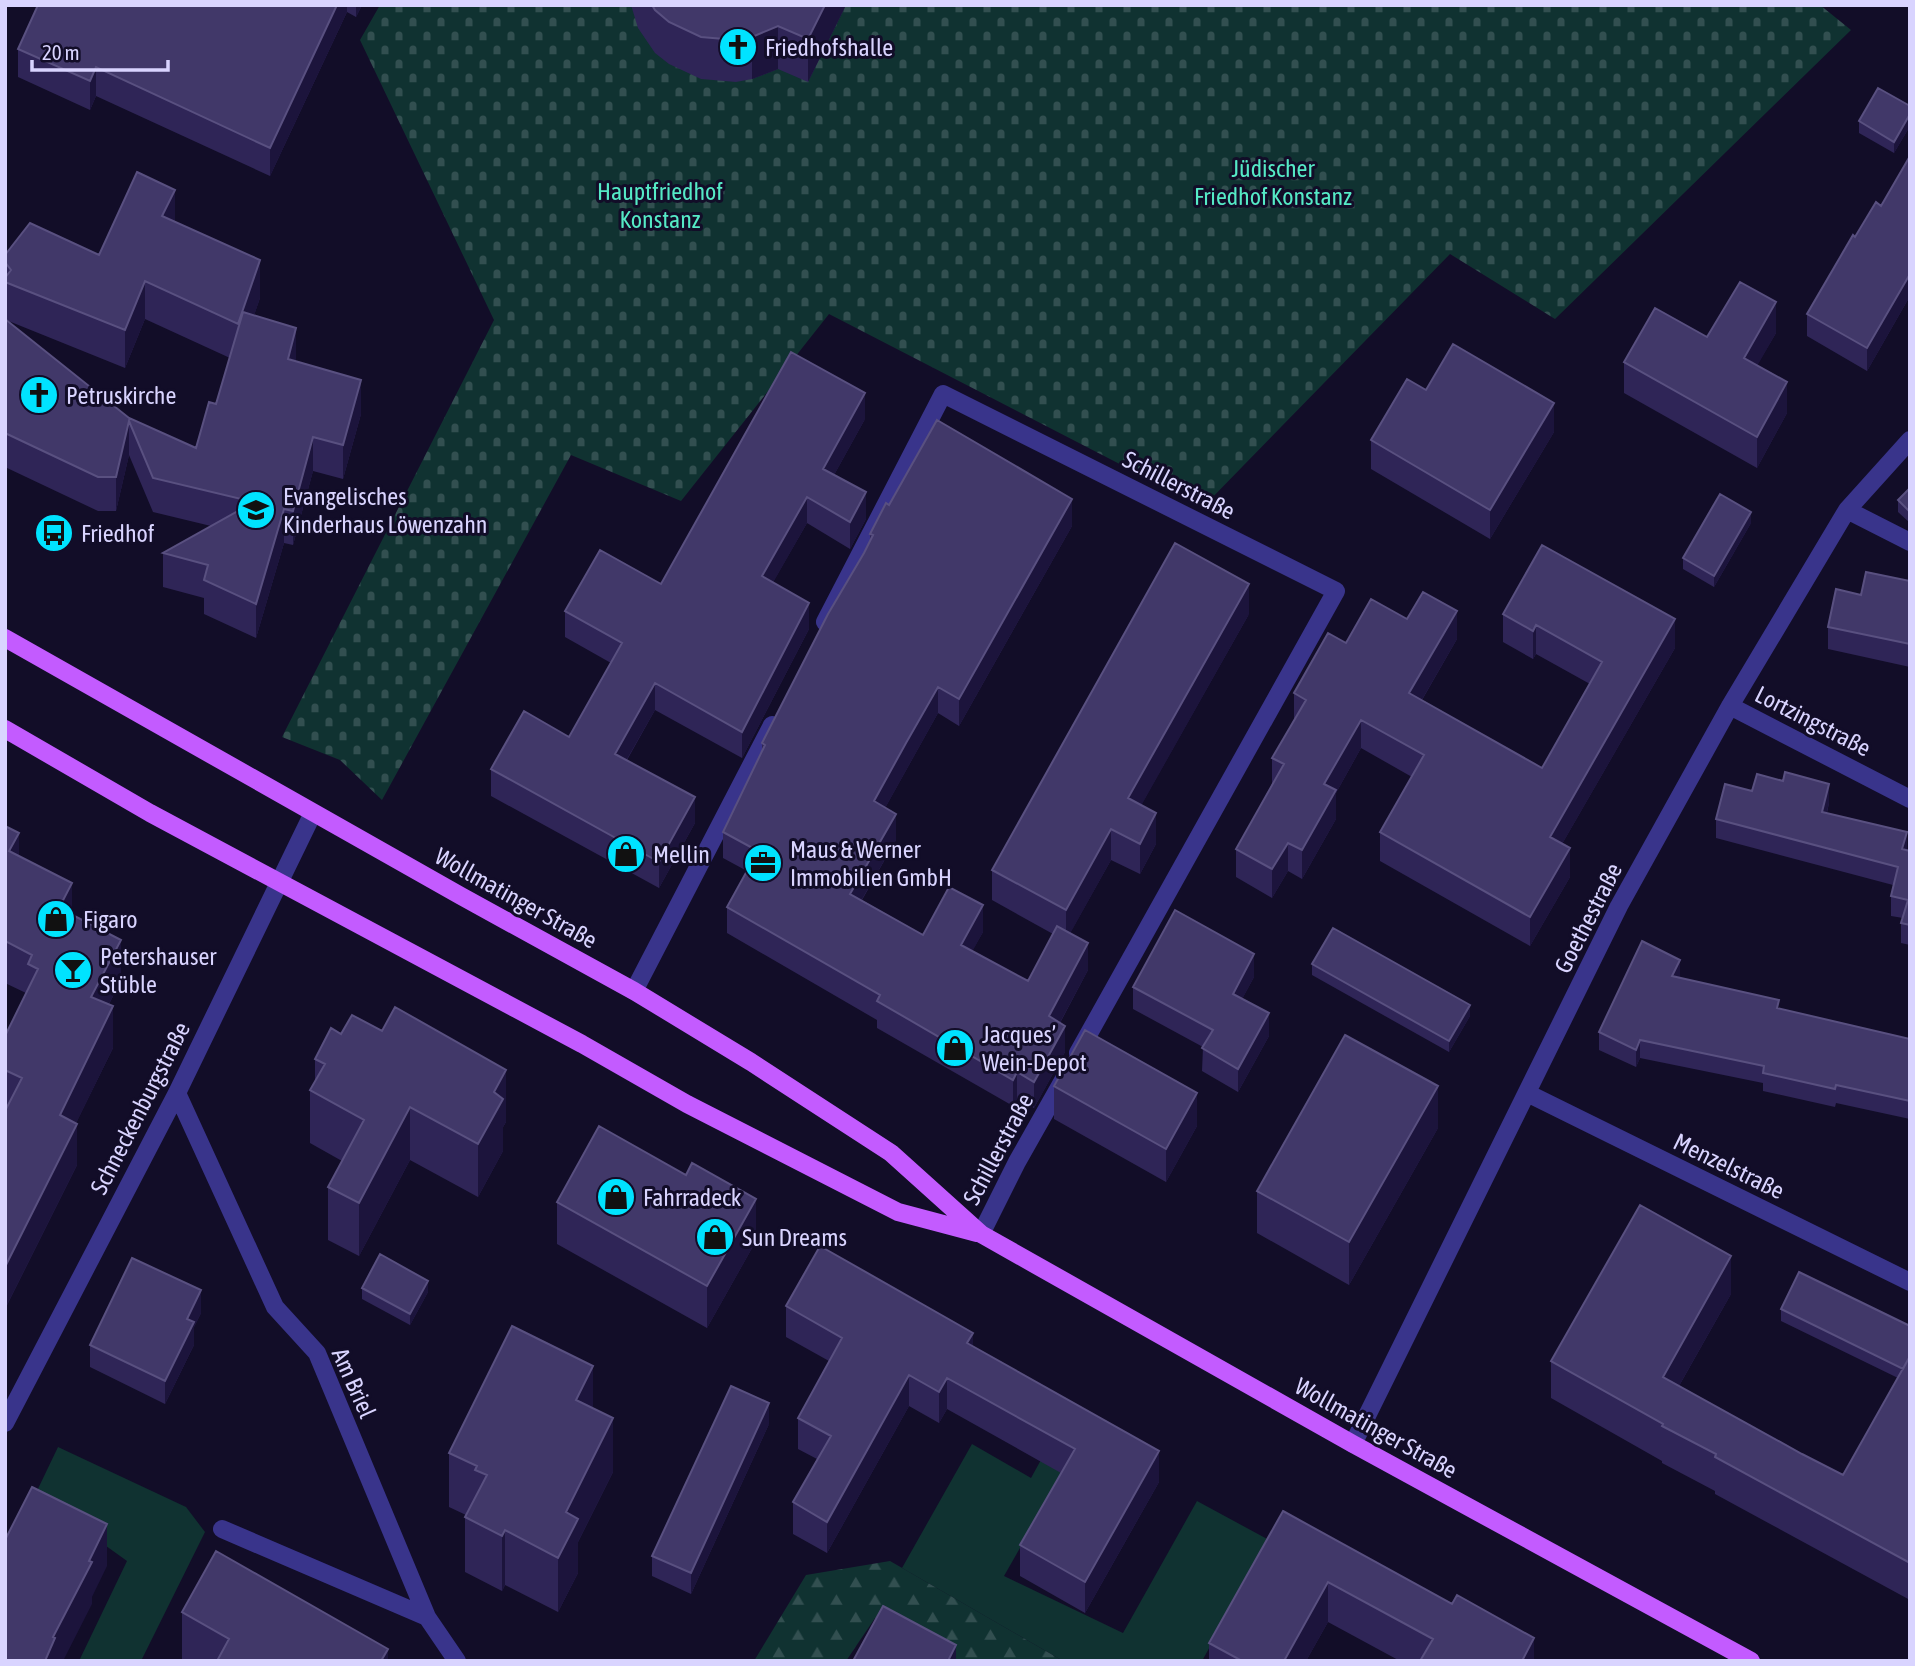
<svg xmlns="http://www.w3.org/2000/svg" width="1915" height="1666" viewBox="0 0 1915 1666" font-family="'Asap Condensed',sans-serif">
  <defs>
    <pattern id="forest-firs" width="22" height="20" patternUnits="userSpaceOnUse" patternTransform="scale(1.75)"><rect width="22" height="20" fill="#103231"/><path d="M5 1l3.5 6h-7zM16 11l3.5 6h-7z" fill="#324f50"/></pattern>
    <pattern id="cemetery-stones" width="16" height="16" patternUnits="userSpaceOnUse" patternTransform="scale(1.75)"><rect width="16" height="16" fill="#103231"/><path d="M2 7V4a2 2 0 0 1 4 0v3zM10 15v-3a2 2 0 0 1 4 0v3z" fill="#324f50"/></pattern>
  </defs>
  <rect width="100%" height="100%" fill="#120d28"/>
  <!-- grass -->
  <path fill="#103231" d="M1069,1409L1091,1423L1004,1576L1123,1633L1197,1501L1269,1540L1202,1661H1063L902,1568L972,1444L1031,1478Z
    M58,1447L186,1507L205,1532L141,1661H79L127,1561L35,1495Z"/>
  <!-- forest -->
  <path fill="url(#forest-firs)" d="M890,1561L1063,1661H958L875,1618L846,1661H754L806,1575Z"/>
  <!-- cemetery -->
  <path fill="url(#cemetery-stones)" d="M380,5H1820L1851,30L1555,319L1450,254L1203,507L829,314L681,501L571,455L382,800L340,760L282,737L494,320L360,40Z"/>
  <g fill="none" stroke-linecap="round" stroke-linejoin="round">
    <!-- minor -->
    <path stroke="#39348b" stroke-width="18" d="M1847,510L1910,542
      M825,622L943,394L1336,591L1078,1053
      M1730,706L1910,799
      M634,991L772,725
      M177,1093L275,1307L317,1353L427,1617L457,1661
      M1527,1093L1910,1282
      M981,1234L1017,1162L1065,1077
      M5,1423L177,1093L313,813
      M1353,1444L1619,906L1730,706L1847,510L1910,440
      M222,1529L427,1617"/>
    <!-- major -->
    <path stroke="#c35bff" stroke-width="18" d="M5,638L461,896L634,991L751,1062L891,1153L981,1234L1353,1444L1751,1661
      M5,729L150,813L582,1044L687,1104L898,1212L977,1233"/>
  </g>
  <!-- wall -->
  <path fill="#2f2557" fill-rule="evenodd" d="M38,5H362L356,17L347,12L270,176L96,96L90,110L18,77V49Z
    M631,5H846L808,82L778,69L752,79L736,82L701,79L669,64L655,53L638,28Z
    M1910,106V126L1894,153L1859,133V121Z
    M1910,156V296L1867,371L1807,336V314L1855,237L1881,206Z
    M175,222L260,298L254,315L296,361L361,414L343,479L313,471L293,545L284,543L256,638L204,614V598L163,587V553L211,526L153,512L129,455L116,511H98L5,467V255H99ZM145,319L230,358L216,404L196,448L129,418L6,320L125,368Z
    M1776,333L1757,365L1787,413L1757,468L1624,393V362L1707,337Z
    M1426,390L1554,432L1490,539L1371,469V440Z
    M865,419L834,475L866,519L850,549L807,523L773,582L809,629L742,758L655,710L627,760L695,823L659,888L491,796V769L569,737L611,663L565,637V611L661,584Z
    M1910,488V523L1898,512V500Z
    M889,505L1072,526L959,726L938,713L885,808L896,840L862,900L923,935L983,932L972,951L1028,981L1053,934L992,900V870L1249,614L1141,805L1156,844L1140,874L1111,860L1070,933L1088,970L1060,1023L1065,1052L1034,1108L1017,1099L1013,1106L877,1028V1020L727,933V907L747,871L723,858V832L762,753V743L864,553L870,541V534Z
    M1751,523L1714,587L1683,569V558Z
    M1910,581V667L1828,649V627L1861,595Z
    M1503,614L1675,648L1562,844L1570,877L1530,946L1380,861V832L1412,777L1361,748L1336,793V819L1302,879L1288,871L1272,898L1236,877V849L1272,784V758L1294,721V693L1407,619L1457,639L1422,700L1542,768L1590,684L1536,654L1533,659L1503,642Z
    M1752,791L1829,803L1827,813L1910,851V945L1901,943V923L1903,918L1891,916V896L1893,885L1716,838V819Z
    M5,826L19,856L72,914L121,981L109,1004L113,1048L76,1123L77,1165L5,1309V1036L26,993L5,983Z
    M1312,964L1470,1016L1449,1052L1312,975Z
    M1254,977L1242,999L1269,1036L1238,1092L1202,1071L1203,1047L1133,1009V987Z
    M1680,978L1779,1009L1910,1039V1119L1836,1103L1835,1107L1763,1091V1083L1640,1058L1636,1067L1599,1050V1032Z
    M315,1059L506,1122L503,1127V1151L478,1197L410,1160L359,1256L328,1240V1187L342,1161L310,1143V1090L315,1081Z
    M1054,1086L1197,1126L1166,1182L1054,1119Z
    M1438,1128L1349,1285L1257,1233V1191Z
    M557,1202L756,1241L707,1328L557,1244Z
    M362,1288L428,1292L410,1325L362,1299Z
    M1731,1294L1679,1386L1802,1454L1843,1475L1898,1378L1781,1321V1309L1910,1326V1600L1715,1494V1491L1662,1463V1461L1551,1398V1361Z
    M786,1306L973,1346L1159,1482L1085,1613L1020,1576V1545L1061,1473L947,1409L939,1423L909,1406L827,1553L793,1534V1502L817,1459L798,1449V1418L829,1361L786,1337Z
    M201,1313L194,1327V1345L165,1404L90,1367V1345Z
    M593,1408L613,1472L578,1542V1573L558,1612L505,1585L502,1591L465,1572V1517L466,1515L449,1507V1453Z
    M769,1424L691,1594L652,1576V1556Z
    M1283,1511L1534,1661H1400L1328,1622L1306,1661H1209V1643Z
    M182,1612L388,1661H182Z"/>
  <!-- shaded-wall -->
  <path fill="#1c143c" d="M337,5H347V12L270,176V148Z
    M356,5H362L356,17Z
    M825,5H846L808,82V39Z
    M778,26V69L752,79V37Z
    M96,67V96L90,110V81Z
    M1910,114V126L1894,153V142Z
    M175,190V227L162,216Z
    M260,260V298L238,362V324Z
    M1910,274V296L1867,371V348Z
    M145,281V319L125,368V330Z
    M1776,302V333L1744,389V358Z
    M296,328V362L288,359Z
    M361,380V414L343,479V445Z
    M1787,382V413L1757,468V437Z
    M865,393V419L823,495V469Z
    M1554,403V432L1490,539V510Z
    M129,421V455L116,511V477Z
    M313,437V471L293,545V511Z
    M866,492V519L850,549V522Z
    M807,497V523L762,602V576Z
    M1072,499V526L959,726V699Z
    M284,509V543L256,638V604Z
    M1751,512V523L1714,587V576Z
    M1249,584V614L1128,829V798Z
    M809,603V629L742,758V732Z
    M1457,611V639L1409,722V693Z
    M1675,619V648L1550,865V837Z
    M1536,625V654L1533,659V631Z
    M655,683V710L615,780V754Z
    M938,687V713L874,828V801Z
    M1361,720V748L1336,793V819L1302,879V850L1324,784Z
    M1829,784V803L1822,831V812Z
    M695,797V823L659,888V862Z
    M1156,813V844L1140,874V844Z
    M896,814V840L850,920V894Z
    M1111,829V860L1066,941V910Z
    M1907,832V852L1902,849Z
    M19,833V874L9,851Z
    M1288,843V871L1272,898V869Z
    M1570,848V877L1530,946V917Z
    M72,883V925L59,908Z
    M983,905V932L961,972V945Z
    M121,940V981L91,1038V997Z
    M1088,943V970L1049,1043V1016Z
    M1254,954V977L1233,1016V994Z
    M1680,960V978L1672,976Z
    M1470,1005V1016L1449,1052V1041Z
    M113,1006V1048L60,1156V1115Z
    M1269,1013V1036L1238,1092V1069Z
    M1065,1026V1052L1034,1108V1082Z
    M1640,1040V1058L1636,1067V1050Z
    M506,1070V1122L503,1127V1151L478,1197V1144L494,1092Z
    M1017,1072V1099L1013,1106V1080Z
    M1438,1086V1128L1349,1285V1242Z
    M1197,1093V1126L1166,1182V1149Z
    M410,1107V1160L359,1256V1203Z
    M77,1124V1165L5,1309V1267Z
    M756,1199V1241L707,1328V1286Z
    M1731,1256V1294L1663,1414V1377Z
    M428,1281V1292L410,1325V1314Z
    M201,1290V1313L194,1327V1345L165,1404V1381L187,1319Z
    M973,1333V1364L967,1343Z
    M593,1366V1420L576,1400Z
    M909,1375V1406L827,1553V1522Z
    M947,1378V1409L939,1423V1392Z
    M769,1403V1424L691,1594V1573Z
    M613,1418V1472L578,1542V1573L558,1612V1558L566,1512Z
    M1159,1451V1482L1085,1613V1582Z
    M107,1524V1566L92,1597V1604L63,1661H45L53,1637Z
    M505,1530V1585L502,1591V1536Z
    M1328,1582V1622L1306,1661H1284Z
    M1534,1638V1661H1522Z
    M956,1645V1661H948Z
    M388,1649V1661H381Z"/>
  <!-- building -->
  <path fill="#413869" stroke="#595080" stroke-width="2" d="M38,5H337L270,148L96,67L90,81L18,49Z
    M652,5H825L808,39L778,26L752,37L736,40L701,37L669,22L655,10Z
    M1878,88L1910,106V114L1894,142L1859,121Z
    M1910,156V274L1867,348L1807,314L1853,235L1855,237L1876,202L1881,206Z
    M137,172L175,190L162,216L260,260L238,324L145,281L125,330L5,282V278L11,270L5,262V255L30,223L99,255Z
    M1740,282L1776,302L1744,358L1787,382L1757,437L1624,362L1655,308L1707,337Z
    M243,312L296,328L288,359L361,380L343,445L313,437L293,511L284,509L256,604L204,580L208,565L163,553L254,502L153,478L129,421L116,477H98L5,433V319L129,418L196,448L209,402L216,404Z
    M1453,344L1554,403L1490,510L1371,440L1407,379L1426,390Z
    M791,352L865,393L823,469L866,492L850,522L807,497L762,576L809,603L742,732L655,683L615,754L695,797L659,862L491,769L524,711L569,737L622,643L565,611L600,550L661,584Z
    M937,420L1072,499L959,699L938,687L906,743L874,801L896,814L850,894L923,935L949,887L983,905L961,945L1028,981L1057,926L1088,943L1049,1016L1065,1026L1034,1082L1017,1072L1013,1080L877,1001L880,995L727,907L758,851L723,832L765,745L762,743L828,614L864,553L873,535L870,534L886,503L889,505Z
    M1910,488V512L1898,500Z
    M1720,494L1751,512L1714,576L1683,558Z
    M1175,543L1249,584L1128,798L1156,813L1140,844L1111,829L1066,910L992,870Z
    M1542,545L1675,619L1550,837L1570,848L1530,917L1380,832L1424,755L1361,720L1324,784L1336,790L1302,850L1288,843L1272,869L1236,849L1284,764L1272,758L1306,700L1294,693L1328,633L1346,643L1371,599L1407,619L1423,592L1457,611L1409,693L1542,768L1602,662L1536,625L1533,631L1503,614Z
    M1866,572L1910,581V644L1828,627L1836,589L1861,595Z
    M1785,772L1829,784L1822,812L1907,832L1902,849L1910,851V925L1901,923L1908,900L1891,896L1898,867L1716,819L1725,784L1752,791L1757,774L1783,781Z
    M5,826L19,833L9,851L72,883L59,908L121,940L91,997L113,1006L60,1115L77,1124L5,1267V1111L22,1078L5,1070V1036L38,969L28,964L32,955L5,941Z
    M1175,910L1254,954L1233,994L1269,1013L1238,1069L1202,1048L1213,1030L1133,987Z
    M1333,928L1470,1005L1449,1041L1312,964Z
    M1642,941L1680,960L1672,976L1779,1000L1777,1008L1910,1039V1101L1836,1085L1835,1089L1763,1073L1764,1066L1640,1040L1636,1050L1599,1032Z
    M395,1007L506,1070L494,1092L503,1099L478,1144L410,1107L359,1203L328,1187L364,1120L310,1090L325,1064L315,1059L331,1028L341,1034L352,1015L382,1031Z
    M1085,1030L1197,1093L1166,1149L1054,1086Z
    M1345,1035L1438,1086L1349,1242L1257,1191Z
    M599,1126L686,1175L692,1163L756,1199L707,1286L557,1202Z
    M1640,1205L1731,1256L1663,1377L1802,1454L1843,1475L1910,1356V1563L1715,1457L1716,1454L1662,1426L1663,1424L1551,1361Z
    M820,1246L973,1333L967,1343L1159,1451L1085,1582L1020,1545L1075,1449L947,1378L939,1392L909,1375L827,1522L793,1502L831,1436L798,1418L842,1338L786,1306Z
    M380,1254L428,1281L410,1314L362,1288Z
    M132,1258L201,1290L187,1319L194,1322L165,1381L90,1345Z
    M1799,1272L1910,1326V1356L1903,1369L1781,1309Z
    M512,1326L593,1366L576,1400L613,1418L566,1512L578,1519L558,1558L505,1530L502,1536L465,1517L487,1475L475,1470L477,1466L449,1453Z
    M731,1386L769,1403L691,1573L652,1556Z
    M32,1487L107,1524L89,1561L92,1562L53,1637L55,1638L45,1661H5V1540Z
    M1283,1511L1452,1604L1457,1595L1534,1638L1522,1661H1420L1433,1639L1328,1582L1284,1661H1242L1209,1643Z
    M216,1551L388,1649L381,1661H217L229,1639L182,1612Z
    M883,1606L956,1645L948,1661H853Z"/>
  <!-- icons -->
  <defs>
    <symbol id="church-disc" viewBox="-11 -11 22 22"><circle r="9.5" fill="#00e3ff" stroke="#120d28"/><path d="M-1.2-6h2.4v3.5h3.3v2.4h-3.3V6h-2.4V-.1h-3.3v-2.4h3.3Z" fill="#111"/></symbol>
    <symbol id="school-disc" viewBox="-11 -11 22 22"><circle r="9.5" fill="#00e3ff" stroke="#120d28"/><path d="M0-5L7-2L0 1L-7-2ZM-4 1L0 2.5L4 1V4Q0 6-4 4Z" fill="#111"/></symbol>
    <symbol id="bus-disc" viewBox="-11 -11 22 22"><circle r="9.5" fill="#00e3ff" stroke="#120d28"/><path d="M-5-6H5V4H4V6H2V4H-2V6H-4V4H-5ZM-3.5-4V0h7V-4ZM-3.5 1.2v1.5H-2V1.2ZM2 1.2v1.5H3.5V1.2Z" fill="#111"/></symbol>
    <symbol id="shop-disc" viewBox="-11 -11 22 22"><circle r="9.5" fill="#00e3ff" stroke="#120d28"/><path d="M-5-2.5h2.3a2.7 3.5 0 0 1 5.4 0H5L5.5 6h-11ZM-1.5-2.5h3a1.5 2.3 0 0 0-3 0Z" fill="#111"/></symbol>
    <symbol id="office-disc" viewBox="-11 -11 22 22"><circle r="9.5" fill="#00e3ff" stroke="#120d28"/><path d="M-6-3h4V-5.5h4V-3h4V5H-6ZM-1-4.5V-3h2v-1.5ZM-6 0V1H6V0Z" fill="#111"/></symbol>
    <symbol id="bar-disc" viewBox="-11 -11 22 22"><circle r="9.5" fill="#00e3ff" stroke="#120d28"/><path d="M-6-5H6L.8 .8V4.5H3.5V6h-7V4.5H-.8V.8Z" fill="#111"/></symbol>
  </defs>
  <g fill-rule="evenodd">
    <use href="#church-disc" x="716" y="25" width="44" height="44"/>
    <use href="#church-disc" x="17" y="373" width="44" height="44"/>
    <use href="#school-disc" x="234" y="488" width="44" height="44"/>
    <use href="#bus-disc" x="32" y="511" width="44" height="44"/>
    <use href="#shop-disc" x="604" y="832" width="44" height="44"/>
    <use href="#office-disc" x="741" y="841" width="44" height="44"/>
    <use href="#shop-disc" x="34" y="897" width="44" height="44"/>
    <use href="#bar-disc" x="51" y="948" width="44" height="44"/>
    <use href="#shop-disc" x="933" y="1026" width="44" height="44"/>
    <use href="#shop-disc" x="594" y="1175" width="44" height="44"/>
    <use href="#shop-disc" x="693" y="1215" width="44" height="44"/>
  </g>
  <g text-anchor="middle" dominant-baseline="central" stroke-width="6" stroke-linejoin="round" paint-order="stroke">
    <!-- poi labels -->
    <g font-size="24" fill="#d9d4ff" stroke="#120d28" text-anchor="start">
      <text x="765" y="47">Friedhofshalle</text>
      <text x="66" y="395">Petruskirche</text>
      <text x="283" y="496">Evangelisches<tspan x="283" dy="28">Kinderhaus Löwenzahn</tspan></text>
      <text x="81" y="533">Friedhof</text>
      <text x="790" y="849">Maus &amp; Werner<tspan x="790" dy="28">Immobilien GmbH</tspan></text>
      <text x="653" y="854">Mellin</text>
      <text x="83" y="919">Figaro</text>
      <text x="100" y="956">Petershauser<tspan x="100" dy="28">Stüble</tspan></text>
      <text x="982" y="1034">Jacques’<tspan x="982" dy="28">Wein-Depot</tspan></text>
      <text x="643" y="1197">Fahrradeck</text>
      <text x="742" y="1237">Sun Dreams</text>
    </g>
    <!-- park labels -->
    <g font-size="24" fill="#55eac6" stroke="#120d28">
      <text x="1273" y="168">Jüdischer<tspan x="1273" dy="28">Friedhof Konstanz</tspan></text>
      <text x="660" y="191">Hauptfriedhof<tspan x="660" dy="28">Konstanz</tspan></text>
    </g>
    <!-- street labels -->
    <g font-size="24" fill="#d9d4ff" stroke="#120d28">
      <text transform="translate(1179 485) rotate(27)">Schillerstraße</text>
      <text transform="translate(1813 721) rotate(27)">Lortzingstraße</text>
      <text transform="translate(516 898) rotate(29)">Wollmatinger Straße</text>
      <text transform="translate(1588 918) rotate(-63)">Goethestraße</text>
      <text transform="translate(140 1108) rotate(-63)">Schneckenburgstraße</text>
      <text transform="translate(998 1149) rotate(-62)">Schillerstraße</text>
      <text transform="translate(1729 1166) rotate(26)">Menzelstraße</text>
      <text transform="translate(354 1383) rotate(66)">Am Briel</text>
      <text transform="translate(1376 1428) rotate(29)">Wollmatinger Straße</text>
    </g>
  </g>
  <!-- border -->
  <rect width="1915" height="1666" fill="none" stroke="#d9d4ff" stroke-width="14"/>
  <!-- scale -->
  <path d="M32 60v10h136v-10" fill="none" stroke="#d9d4ff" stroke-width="3.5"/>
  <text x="42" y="60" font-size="21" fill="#d9d4ff" stroke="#120d28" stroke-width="5" paint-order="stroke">20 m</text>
</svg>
